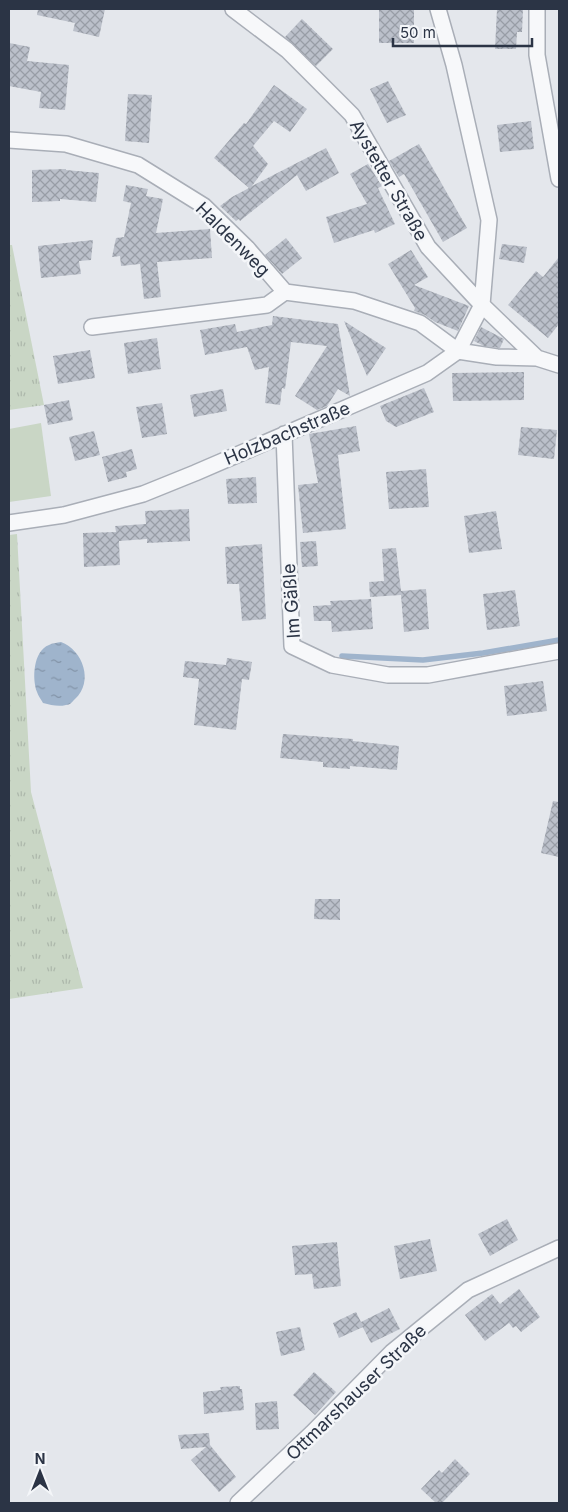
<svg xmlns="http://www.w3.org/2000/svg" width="568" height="1512" viewBox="0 0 568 1512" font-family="Inter,sans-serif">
  <defs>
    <pattern id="grass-tufts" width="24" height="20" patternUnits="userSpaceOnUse" patternTransform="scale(1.25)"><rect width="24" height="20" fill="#c9d6c5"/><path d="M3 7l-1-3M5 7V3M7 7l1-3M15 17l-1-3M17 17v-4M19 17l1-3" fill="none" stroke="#adb8ab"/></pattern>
    <pattern id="water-ripples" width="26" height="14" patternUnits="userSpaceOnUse" patternTransform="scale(1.25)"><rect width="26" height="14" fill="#9fb4cc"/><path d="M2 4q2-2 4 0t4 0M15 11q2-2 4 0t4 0" fill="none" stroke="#8293a7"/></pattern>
    <pattern id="building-cross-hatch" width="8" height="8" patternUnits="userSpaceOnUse" patternTransform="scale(1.25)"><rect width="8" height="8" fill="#bbc0ca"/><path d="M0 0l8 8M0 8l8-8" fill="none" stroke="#989da6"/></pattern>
  </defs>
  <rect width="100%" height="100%" fill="#e4e7ec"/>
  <!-- grass -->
  <path fill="url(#grass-tufts)" d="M9,245H12L44,405L9,410Z
    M17,534L31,792L83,988L9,999V535Z"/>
  <!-- park -->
  <path fill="#c9d6c5" d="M41,423L51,496L9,502V429Z"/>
  <!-- water -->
  <path fill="url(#water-ripples)" d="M61,642C83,650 94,682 75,699C72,702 70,705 66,705C58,707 51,705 43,703C41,699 38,696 37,692C32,679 33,651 49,645C52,643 57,643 61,642Z"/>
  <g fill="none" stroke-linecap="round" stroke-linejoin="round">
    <!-- stream -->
    <path stroke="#9fb4cc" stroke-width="5.5" d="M342,656L423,660L483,653L559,640"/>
  </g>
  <!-- building -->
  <path fill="url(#building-cross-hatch)" d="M38,9H105L99,37L73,31L75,23L37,15Z
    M379,9H414V43H379Z
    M497,9H523L522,32H517L516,49H495Z
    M302,19L333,49L316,66L285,37Z
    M9,43L30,47L27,61L69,65L65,110L39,108L41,92L9,86Z
    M388,81L406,115L387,123L370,89Z
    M274,85L307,109L290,132L274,121L253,146L268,164L252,186L326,148L339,173L306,191L297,175L240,221L239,219L236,221L220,206L232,197L249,188L214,158L244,123L246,124Z
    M128,94L152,95L149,143L125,141Z
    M531,121L534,149L500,152L497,125Z
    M419,144L467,228L443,242L404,174L399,177L389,161Z
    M368,164L382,186L378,188L395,224L375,233L374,230L334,243L326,217L367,204L350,174Z
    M66,169V170L99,173L96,202L60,199V201L32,202V170Z
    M126,185L148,189L146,196L163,199L156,233L210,229L212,258L157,262L161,297L144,299L140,264L121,266L120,256L112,257L116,238L124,237L131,203L123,201Z
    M286,238L302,258L282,274L265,255Z
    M93,240L91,260L79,261L81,274L41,278L38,246Z
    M502,244L527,247L524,263L499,259Z
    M411,250L428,277L414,285L469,306L458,331L435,322L425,315L414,311L415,308L388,264Z
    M559,257V324L548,338L508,305L536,271L543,277Z
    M273,316L338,324L350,396L338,389L327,406L317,410L295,396L327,346L291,342L285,389L282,388L280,405L265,403L269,367L255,370L247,347L205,355L200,330L235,324L237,332L272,325Z
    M344,321L386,348L367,376Z
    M481,327L504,339L500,348L484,346L474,341Z
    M157,338L161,369L128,374L124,343Z
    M90,350L95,378L58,384L53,356Z
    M524,372V400L453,401L452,373Z
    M424,388L434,412L396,427L386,421L380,406Z
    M223,389L227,411L194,417L190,395Z
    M69,400L73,420L48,425L44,405Z
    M162,403L167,434L142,438L136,407Z
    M356,426L360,451L338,455L346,529L303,533L298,485L318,483L309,434Z
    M521,427L557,430L554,459L518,455Z
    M94,431L100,455L75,461L69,437Z
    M132,449L137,469L126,472L127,477L108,482L102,457Z
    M426,469L429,507L389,509L386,472Z
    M256,477L257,503L228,504L226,479Z
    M189,509L190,541L147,543V539L119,541L120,565L84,567L83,533L116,532L115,526L146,524L145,511Z
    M496,511L502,549L469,553L464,516Z
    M316,541L318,566L302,567L300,542Z
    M262,544L266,619L242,621L239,584H227L225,547Z
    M396,548L401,591L426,589L429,629L404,632L401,595L370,597L369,582L384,581L382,549Z
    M515,590L520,626L487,630L483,594Z
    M371,599L373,629L332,632L331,621H314L313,606L331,605L330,601Z
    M227,658L252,662L249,680L242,679L236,730L194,725L199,679L183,677L185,661L226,665Z
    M543,681L547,711L507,716L504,686Z
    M283,734L353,739V741L399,746L397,770L350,766V769L323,767V762L280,758Z
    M553,801L559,802V857L541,853Z
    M315,899H340V920L314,919Z
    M507,1219L518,1240L490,1256L478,1234Z
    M430,1239L437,1271L400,1279L394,1246Z
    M337,1242L341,1286L314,1289L312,1274L295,1275L292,1246Z
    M519,1289L540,1317L521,1332L516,1326L513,1328L509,1323L485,1341L465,1315L492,1294L500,1304Z
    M389,1308L400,1329L371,1343L361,1324L363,1327L339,1338L333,1323L356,1312L361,1322Z
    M300,1327L305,1350L281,1356L276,1332Z
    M314,1372L336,1392L315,1415L293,1395Z
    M240,1386V1389H242L244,1410L204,1414L203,1392L221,1390L220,1387Z
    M277,1401L279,1429L256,1430L255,1403Z
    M209,1433L210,1445L236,1477L219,1492L191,1460L206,1447L181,1449L178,1435Z
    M455,1459L470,1474L442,1503H436L421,1489L439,1470L442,1473Z"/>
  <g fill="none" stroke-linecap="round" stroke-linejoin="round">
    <defs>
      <path id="street" d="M233,9L287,50L352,115L428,247L482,305L537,358
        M438,9L454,65L489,220L482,305L458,351
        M537,9V55L559,179
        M9,140L66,144L138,165L204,206L247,248L285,292L354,301L420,323L458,351
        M92,327L267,305L285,292
        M284,434L292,646L332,665L388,675H428L559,651
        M9,523L64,515L143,494L195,473L427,373L458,351L497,357L537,358L559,365
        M238,1503L312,1433L392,1352L468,1290L559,1248"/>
    </defs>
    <!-- street casing -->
    <use href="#street" stroke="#a9aeb7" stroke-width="18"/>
    <!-- street -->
    <use href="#street" stroke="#f7f8fa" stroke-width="15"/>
  </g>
  <g text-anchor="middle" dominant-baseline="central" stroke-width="5" stroke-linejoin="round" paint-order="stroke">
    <!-- street labels -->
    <g font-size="18" fill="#2b3445" stroke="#f4f6f9">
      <text transform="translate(389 180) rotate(60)">Aystetter Straße</text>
      <text transform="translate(233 239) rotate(45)">Haldenweg</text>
      <text transform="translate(287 433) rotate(-23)">Holzbachstraße</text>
      <text transform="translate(291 601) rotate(-94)">Im Gäßle</text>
      <text transform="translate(356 1392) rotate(-44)">Ottmarshauser Straße</text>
    </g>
  </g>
  <!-- border -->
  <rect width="568" height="1512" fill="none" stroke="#2b3445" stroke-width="20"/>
  <!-- north arrow -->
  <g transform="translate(40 1472)" stroke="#f4f6f9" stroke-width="4" paint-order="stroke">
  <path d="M0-4L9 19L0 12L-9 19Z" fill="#2b3445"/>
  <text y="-8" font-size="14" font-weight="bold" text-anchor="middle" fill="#2b3445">N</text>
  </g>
  <!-- scale -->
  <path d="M393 38v8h139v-8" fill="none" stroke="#2b3445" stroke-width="2.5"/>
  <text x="400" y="38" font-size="15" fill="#2b3445" stroke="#f4f6f9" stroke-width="4" paint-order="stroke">50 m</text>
</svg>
